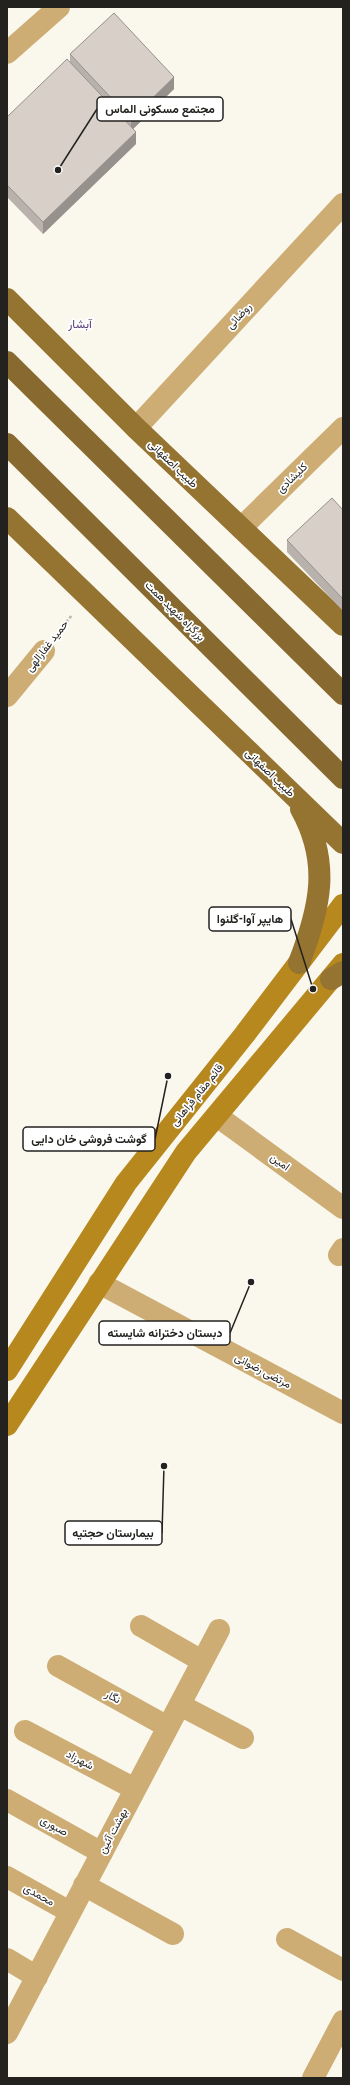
<svg xmlns="http://www.w3.org/2000/svg" width="350" height="2085" viewBox="0 0 350 2085" font-family="'Roboto Condensed',Vazirmatn,sans-serif">
  <rect width="100%" height="100%" fill="#faf7ed"/>
  <g fill="none" stroke-linecap="round" stroke-linejoin="round">
    <!-- path -->
    <path stroke="#b9b7af" stroke-width="2.5" stroke-dasharray="3 2" stroke-linecap="butt" d="M60,630L72,615"/>
    <!-- minor -->
    <path stroke="#cdad74" stroke-width="22" d="M7,53L59,7
      M136,428L343,204
      M241,528L343,428
      M7,696L44,651
      M217,1116L343,1208
      M339,1255L343,1249
      M99,1283L343,1413
      M141,1626L202,1661
      M58,1666L168,1727
      M180,1705L243,1738
      M25,1731L135,1789
      M7,1800L102,1853
      M7,1877L70,1912
      M84,1885L173,1934
      M287,1939L343,1970
      M7,1959L37,1977
      M7,2033L219,1630
      M313,2078L343,2021"/>
    <!-- secondary -->
    <path stroke="#b7881e" stroke-width="22" d="M7,1370L126,1183L245,1034L343,905
      M7,1425L186,1152L343,964"/>
    <!-- primary -->
    <path stroke="#957330" stroke-width="22" d="M7,299L136,428L343,625
      M7,518L343,843
      M299,963C320,908 331,863 301,809
      M331,979L343,972"/>
    <!-- trunk -->
    <path stroke="#886a30" stroke-width="22" d="M7,362L343,694
      M7,444L343,778"/>
  </g>
  <!-- wall -->
  <path fill="#b9b2ac" d="M70,54L174,89L133,129L136,144L43,234L7,197V117L70,63Z
    M343,510V611L287,552V540Z"/>
  <!-- shaded-wall -->
  <path fill="#96918c" d="M174,77V89L131,131V119Z
    M136,132V144L43,234V222Z"/>
  <!-- building -->
  <path fill="#d7cfc8" stroke="#96918c" d="M114,13L174,77L131,119L70,54Z
    M67,59L136,132L43,222L7,185V117Z
    M332,498L343,510V599L287,540Z"/>
  <g text-anchor="middle" dominant-baseline="central" stroke-width="3.5" stroke-linejoin="round" paint-order="stroke">
    <!-- street labels -->
    <g font-size="11" fill="#23221f" stroke="#fff">
      <text transform="translate(239 316) rotate(-47)">روضائی</text>
      <text transform="translate(173 464) rotate(44)">طبیب اصفهانی</text>
      <text transform="translate(292 478) rotate(-44)">کلیشادی</text>
      <text transform="translate(175 611) rotate(45)">بزرگراه شهید همت</text>
      <text transform="translate(47 646) rotate(-52)">حمید غفارالهی</text>
      <text transform="translate(270 773) rotate(44)">طبیب اصفهانی</text>
      <text transform="translate(197 1095) rotate(-51)">قائم مقام فراهانی</text>
      <text transform="translate(280 1162) rotate(36)">امین</text>
      <text transform="translate(263 1371) rotate(28)">مرتضی رضوانی</text>
      <text transform="translate(113 1697) rotate(29)">نگار</text>
      <text transform="translate(80 1760) rotate(28)">شهرزاد</text>
      <text transform="translate(54 1826) rotate(29)">صبوری</text>
      <text transform="translate(113 1831) rotate(-62)">بهشت آئین</text>
      <text transform="translate(39 1895) rotate(29)">محمدی</text>
    </g>
    <!-- neighbourhood labels -->
    <g font-size="12" fill="#543a76" stroke="#fff">
      <text x="80" y="324">آبشار</text>
    </g>
  </g>
  <!-- callouts -->
  <path fill="none" stroke="#23221f" stroke-width="1.5" d="M58 170L97 109M313 989L291 919M168 1076L155 1139M251 1282L230 1333M164 1466L162 1533"/>
  <g fill="#23221f" stroke="#fff" stroke-width="1.5">
    <circle cx="58" cy="170" r="4"/>
    <circle cx="313" cy="989" r="4"/>
    <circle cx="168" cy="1076" r="4"/>
    <circle cx="251" cy="1282" r="4"/>
    <circle cx="164" cy="1466" r="4"/>
  </g>
  <g fill="#fff" stroke="#23221f" stroke-width="1.5">
    <rect x="97" y="97" width="126" height="24" rx="4"/>
    <rect x="209" y="907" width="82" height="24" rx="4"/>
    <rect x="23" y="1127" width="132" height="24" rx="4"/>
    <rect x="99" y="1321" width="131" height="24" rx="4"/>
    <rect x="65" y="1521" width="97" height="24" rx="4"/>
  </g>
  <g font-size="12" text-anchor="middle" font-weight="bold" fill="#23221f">
    <text x="160" y="113">مجتمع مسکونی الماس</text>
    <text x="250" y="923">هایپر آوا-گلنوا</text>
    <text x="89" y="1143">گوشت فروشی خان دایی</text>
    <text x="165" y="1337">دبستان دخترانه شایسته</text>
    <text x="113" y="1537">بیمارستان حجتیه</text>
  </g>
  <!-- border -->
  <rect width="350" height="2085" fill="none" stroke="#23221f" stroke-width="16"/>
</svg>
